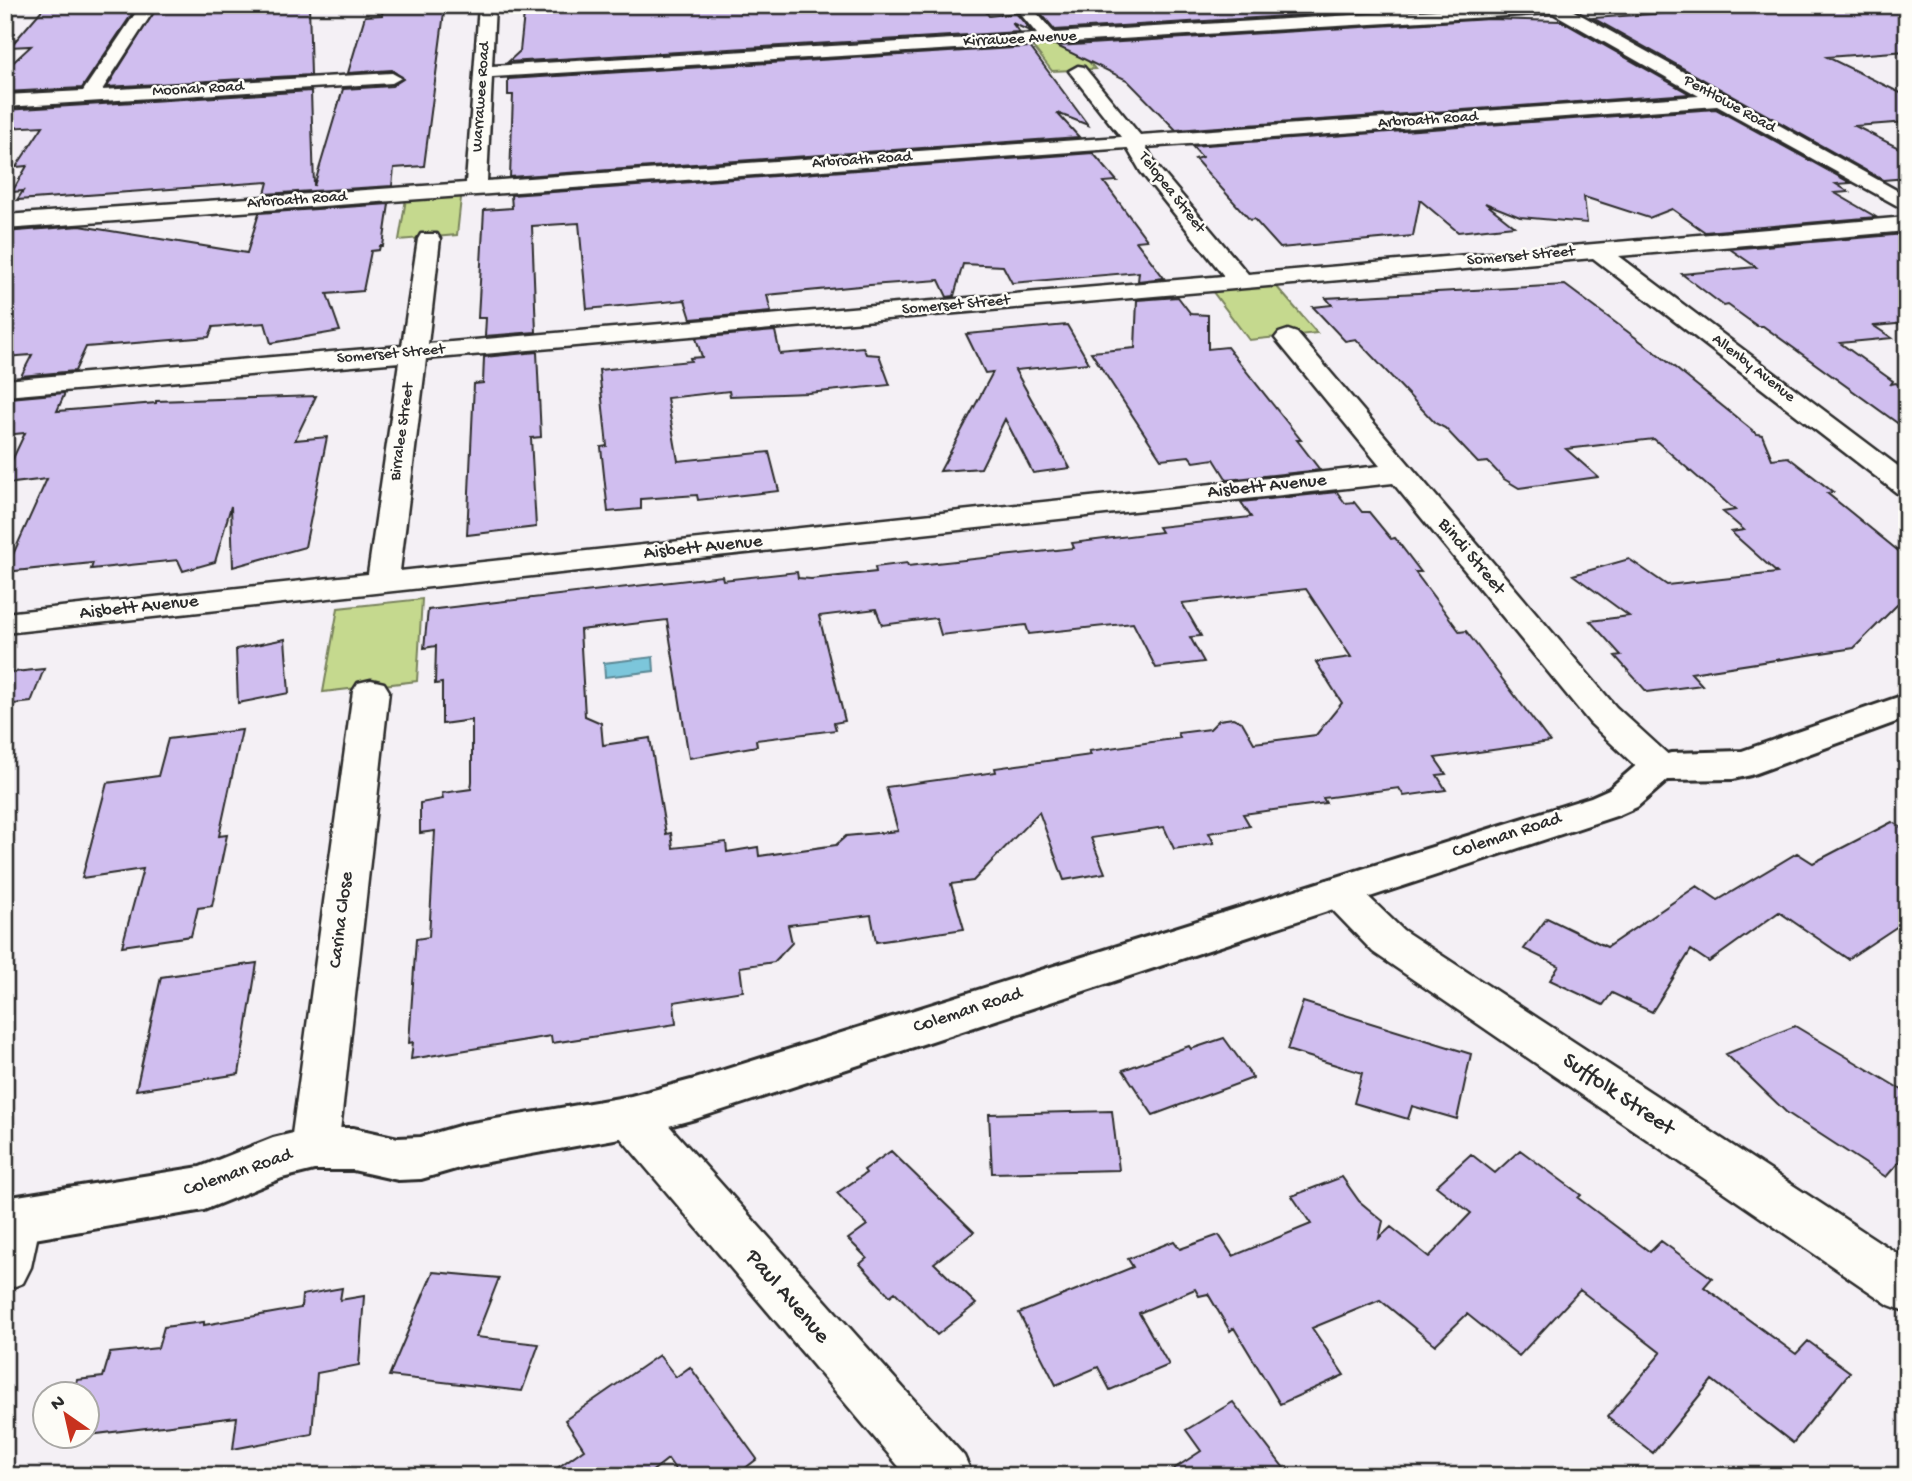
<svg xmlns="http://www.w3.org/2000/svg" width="1912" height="1481" viewBox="0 0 1912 1481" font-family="'Gochi Hand',sans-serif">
  <rect width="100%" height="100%" fill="#f4f0f5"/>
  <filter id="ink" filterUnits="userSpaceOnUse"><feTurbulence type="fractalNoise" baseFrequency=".0143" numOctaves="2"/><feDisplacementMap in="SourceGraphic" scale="14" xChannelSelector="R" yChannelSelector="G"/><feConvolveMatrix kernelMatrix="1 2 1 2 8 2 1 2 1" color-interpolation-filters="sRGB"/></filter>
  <g filter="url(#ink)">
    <!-- green -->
    <path fill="#c5d98e" stroke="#78825c" stroke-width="2" d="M1069,37L1095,69L1052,71L1027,39Z
      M462,189L457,235L399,240L407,193Z
      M1270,279L1317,333L1249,340L1207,284Z
      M422,599L417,681L323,692L338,608Z"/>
    <!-- water -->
    <path fill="#7bc6db" stroke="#5b8895" stroke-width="2" d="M653,657L654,671L605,677L604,663Z"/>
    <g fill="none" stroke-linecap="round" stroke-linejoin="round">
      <!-- stream -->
      <path fill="#5b8895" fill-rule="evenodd" d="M1674,6L1698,17L1699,18L1694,19L1672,9Z
        M1885,114H1889L1907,122V127L1885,116Z"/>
    </g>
    <!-- building -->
    <path fill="#d0beef" stroke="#2b2b2b" stroke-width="2" fill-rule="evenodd" d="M46,5H138L82,88L5,92V70L31,46L10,47Z
      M158,5H309L311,75L107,87Z
      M384,5H445L424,166L394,168L392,186L265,194L268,182L17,200L23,191L12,192L27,166L16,167L43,126L5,128V110L311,91L314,186L343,89L392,86L403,79L392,70L348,73L365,16L382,15Z
      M525,5H981L989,16L1016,13L1032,32L1012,23L1019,32L508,62L520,51Z
      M1232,5H1471L1055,30L1038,10L1076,6L1089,14Z
      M1783,5H1907V51L1827,57L1907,96V122L1855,126L1907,152V178L1883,180L1593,18Z
      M1489,19L1561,21L1690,94L1176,130L1127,80L1057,46Z
      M1030,47L1088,125L1057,113L1079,137L510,177L513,95H508V79Z
      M1716,109L1851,183L1836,184L1849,192L1835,193L1876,217L1705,232L1672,209L1649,218L1584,197L1587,223L1520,217L1485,203L1514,226L1458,232L1420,200L1413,236L1280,248L1254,219L1250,220L1195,159L1202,157L1192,146Z
      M1093,153L1117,181L1104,182L1147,240L1136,241L1164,278L1138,281L1139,272L1012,283L1003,266L963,264L954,296L947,297L939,280L870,285L767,295L771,312L691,319L685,300L587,309L579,223L532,226L536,332L485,336L486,318H478L484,210L512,208L511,195Z
      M389,204L383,246H380L379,250L371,251L363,291L327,294L340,331L271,343L265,323L213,327L209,337L86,347L75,371L21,376L32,355L5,357V232L80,226L247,253L259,213Z
      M1905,234L1907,323L1874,326L1892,338L1840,343L1893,381L1891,384L1896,383L1907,391V430L1763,326H1757L1728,305L1724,306L1682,274L1756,267L1730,249Z
      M1565,285L1663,358L1757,434L1762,435L1772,459L1788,457L1833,492L1827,493L1907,558V595L1854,648L1691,673L1702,685L1647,692L1615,656L1621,655L1590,621L1629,616L1573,575L1629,559L1667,585L1777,573L1731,532L1744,530L1723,512L1735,510L1654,439L1566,449L1598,477L1519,488L1504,479L1488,462L1478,463L1445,428L1435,423L1356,339L1345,341L1313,307L1332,305L1326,298Z
      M1178,297L1191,314L1208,315V349L1227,347L1301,440H1297L1320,470L1227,480L1214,459L1194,462L1189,456L1161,459L1091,352L1135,348L1137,300Z
      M1067,325L1089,363L1015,370L1070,468L1033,473L1005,419L981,468L940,471L993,372L985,373L966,334Z
      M775,331L780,354L863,347L866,354L879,355L890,385L808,393L730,396L729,391L667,398L678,461L769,452L779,491L698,500L697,495L641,499V509L608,512L601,447L607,446L599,370L691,361L690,358L702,357L696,338Z
      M537,352L541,437L531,438L536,527L467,535L474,384L483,383L484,357Z
      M65,393L57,411L156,403V401L316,396L295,440L327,437L305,547L233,567L231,506L215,562L183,571L178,560L91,569L93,563L5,572L47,479L5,484V475L25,433L5,435V408L10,398Z
      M1337,492L1345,503L1354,502L1362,512H1369L1391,539L1395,538L1421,572H1415L1460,632L1466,631L1550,742L1435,758L1446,774L1437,775L1446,790L1404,796L1399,788L1323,798L1326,803L1243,814L1250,826L1209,833L1214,843L1174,849L1164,827L1091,838L1105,873L1064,880L1039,812L973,881L951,884L964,929L876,942L871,915L788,925L792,943L774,962L740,967L743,991L674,1002L676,1024L552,1043L551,1036L411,1059L413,1042L409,1043L416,939L429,937L435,831L420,833V803L443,799L442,793L471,789L472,781V720L442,724V683L435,684L436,646L424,648L428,610L722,576L723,580L797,572L798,578L811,579L876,572L875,567L907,563L908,566L1039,552L1074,548L1072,543L1161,532L1158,527L1251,517L1241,502ZM1306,589L1351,657L1316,662L1342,703L1316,735L1254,743L1242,722L1233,718L1219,720L1210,729L1178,733L1180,738L1089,751L1091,755L995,768L996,772L886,787L898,831L846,836L836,845L759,856L758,847L727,852L726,842L673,848L671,833L666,834L650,738L603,745L601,723L585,716L580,630L667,620L689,758L757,746L756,740L836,730L834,723L845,721L819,616L876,609L882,625L936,618L941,635L1026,625L1029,634L1133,623L1156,668L1204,662L1190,637L1201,636L1182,603Z
      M285,639L289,693L238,703L236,649Z
      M44,669L31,702L5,705V673Z
      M242,730L219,836L227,835L212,906L198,908L191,936L122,946L143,869L82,878L107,783L158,776L168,739Z
      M1892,822L1907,831V920L1848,959L1779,912L1709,962L1691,950L1652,1012L1612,993L1603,1005L1550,980L1559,966L1524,949L1547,918L1607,947L1697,886L1718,900L1797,853L1813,863Z
      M257,963L239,1074L136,1090L161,977Z
      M1303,1002L1471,1054L1457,1119L1412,1106L1408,1119L1354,1103L1362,1073L1287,1050Z
      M1795,1026L1907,1093V1153L1886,1177L1786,1112L1726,1054Z
      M1224,1038L1253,1078L1153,1115L1123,1070L1189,1046L1191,1049Z
      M1112,1111L1119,1170L992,1173L989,1114Z
      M1520,1150L1581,1195L1578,1198L1650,1252L1661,1241L1712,1278L1704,1287L1796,1354L1808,1341L1850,1372L1793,1443L1712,1380L1653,1453L1607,1417L1661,1353L1580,1290L1519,1356L1467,1314L1435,1345L1380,1300L1312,1328L1344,1375L1280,1404L1234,1328L1230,1331L1208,1294L1199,1296L1195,1289L1139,1313L1169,1365L1110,1390L1098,1367L1056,1385L1019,1313L1133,1267L1128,1259L1174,1241L1180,1249L1219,1235L1233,1256L1311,1224L1292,1196L1342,1177L1359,1201L1383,1221L1379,1238L1391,1227L1429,1257L1471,1213L1436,1186L1471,1154L1495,1173Z
      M891,1151L974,1232L934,1263L976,1304L937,1335L895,1292L890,1296L860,1264L867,1258L848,1239L867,1225L837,1193L866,1173L864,1170Z
      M433,1272L499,1278L476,1337L539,1344L522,1391L389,1376Z
      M342,1288L340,1300L364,1296L359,1365L317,1373L312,1434L233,1449L237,1417L88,1435V1394H73L77,1380L103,1377L110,1353L158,1348L164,1327L204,1322V1325L301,1308L302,1295Z
      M659,1355L676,1377L690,1367L757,1459L735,1476H680L668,1459L646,1476H546L584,1449L565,1420Z
      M1233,1402L1290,1476H1163L1201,1451L1186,1430Z"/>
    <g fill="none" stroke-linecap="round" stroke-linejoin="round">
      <defs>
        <path id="minor" d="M141,5L156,7L102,90L392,73L401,78L392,83L5,107V95L83,91Z
          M479,5H495L492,66L1037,34L1013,5H1030L1054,33L1519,5H1563L1907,196V211L1717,106L1146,147L1157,166L1248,274L1907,217V231L1619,256L1907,473V496L1897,493L1593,258L426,359L400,571L1380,466L1275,338L1279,333L1288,330L1297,333L1616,707L1674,760L1680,769L1674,778L1661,781L1648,778L1590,723L1393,483L5,633V613L368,574L399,362L5,396V380L402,346L418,239L421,234H437L440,239L428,344L1224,276L1141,172L1127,148L5,229V215L466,183ZM1553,13L1699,96L1140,135L1084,67L1078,66L1069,71L1121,137L487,181L492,77Z
          M371,680L384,683L389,691L338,1149L331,1163L314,1169L297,1163L290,1149L353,691L358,683Z
          M1338,877L1352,881L1403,930L1907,1260V1312L1889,1305L1373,952L1324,901L1318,891L1324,881Z
          M631,1097L648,1102L964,1456L973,1476H907L614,1130L607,1116L614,1102Z
          M16,1198L34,1205L41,1220L31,1267L23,1283L5,1290V1202Z"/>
        <path id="tertiary" d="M1907,694V718L1751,775L1733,779L1668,780L1637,807L1619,815L695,1119L631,1136L466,1166L421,1179L398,1180L353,1170H314L282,1178L204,1210L5,1244V1198L200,1167L273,1138L314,1128H353L398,1138L421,1137L466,1124L631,1096L695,1079L1591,797L1609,789L1640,762L1671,753L1742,751Z"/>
      </defs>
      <!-- minor casing -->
      <use href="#minor" stroke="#2b2b2b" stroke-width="5"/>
      <!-- tertiary casing -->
      <use href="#tertiary" stroke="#2b2b2b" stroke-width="6"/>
      <!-- minor -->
      <use href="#minor" fill="#fdfcf7" fill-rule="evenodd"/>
      <!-- tertiary -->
      <use href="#tertiary" fill="#fdfcf7" fill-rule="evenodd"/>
    </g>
  </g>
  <g text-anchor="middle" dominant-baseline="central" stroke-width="5" stroke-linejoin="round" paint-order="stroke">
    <!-- far-street labels -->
    <g font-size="16" fill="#2b2b2b" stroke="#fdfcf7">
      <text transform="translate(1020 40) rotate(-3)">Kirrawee Avenue</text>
      <text transform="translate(198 90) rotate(-3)">Moonah Road</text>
      <text transform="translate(482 97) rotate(-86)">Warrawee Road</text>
      <text transform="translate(1729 105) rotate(29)">Pentlowe Road</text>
      <text transform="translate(1428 121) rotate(-4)">Arbroath Road</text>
      <text transform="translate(862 161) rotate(-4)">Arbroath Road</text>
      <text transform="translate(1171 193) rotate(52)">Telopea Street</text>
      <text transform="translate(297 201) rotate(-4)">Arbroath Road</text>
      <text transform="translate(1521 257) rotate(-5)">Somerset Street</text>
      <text transform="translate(956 306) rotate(-5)">Somerset Street</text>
      <text transform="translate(391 355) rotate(-5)">Somerset Street</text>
      <text transform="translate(1753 369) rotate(38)">Allenby Avenue</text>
      <text transform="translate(403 432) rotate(-82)">Birralee Street</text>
    </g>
    <!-- street labels -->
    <g font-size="19" fill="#2b2b2b" stroke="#fdfcf7">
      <text transform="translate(1267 487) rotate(-6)">Aisbett Avenue</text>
      <text transform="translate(703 548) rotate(-6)">Aisbett Avenue</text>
      <text transform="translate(1471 557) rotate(50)">Bindi Street</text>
      <text transform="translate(139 608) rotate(-6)">Aisbett Avenue</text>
      <text transform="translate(1507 836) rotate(-18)">Coleman Road</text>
      <text transform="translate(342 920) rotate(-83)">Carina Close</text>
      <text transform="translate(968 1011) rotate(-18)">Coleman Road</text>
      <text transform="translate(238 1173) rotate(-19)">Coleman Road</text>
    </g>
    <!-- near-street labels -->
    <g font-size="23" fill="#2b2b2b" stroke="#fdfcf7">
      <text transform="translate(1618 1095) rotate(34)">Suffolk Street</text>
      <text transform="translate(787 1297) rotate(49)">Paul Avenue</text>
    </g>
  </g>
  <!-- margin -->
  <rect width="1912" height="1481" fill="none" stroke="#fdfcf7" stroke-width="28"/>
  <rect x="14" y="14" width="1884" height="1453" fill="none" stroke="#2b2b2b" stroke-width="2.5" filter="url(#ink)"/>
  <!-- north arrow -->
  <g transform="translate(66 1415) rotate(326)"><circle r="33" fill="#fdfcf7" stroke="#a9a8a5" stroke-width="2"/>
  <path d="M0-5L12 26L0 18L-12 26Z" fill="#c8321e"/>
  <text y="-10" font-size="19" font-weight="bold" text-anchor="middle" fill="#2b2b2b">N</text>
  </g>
</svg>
